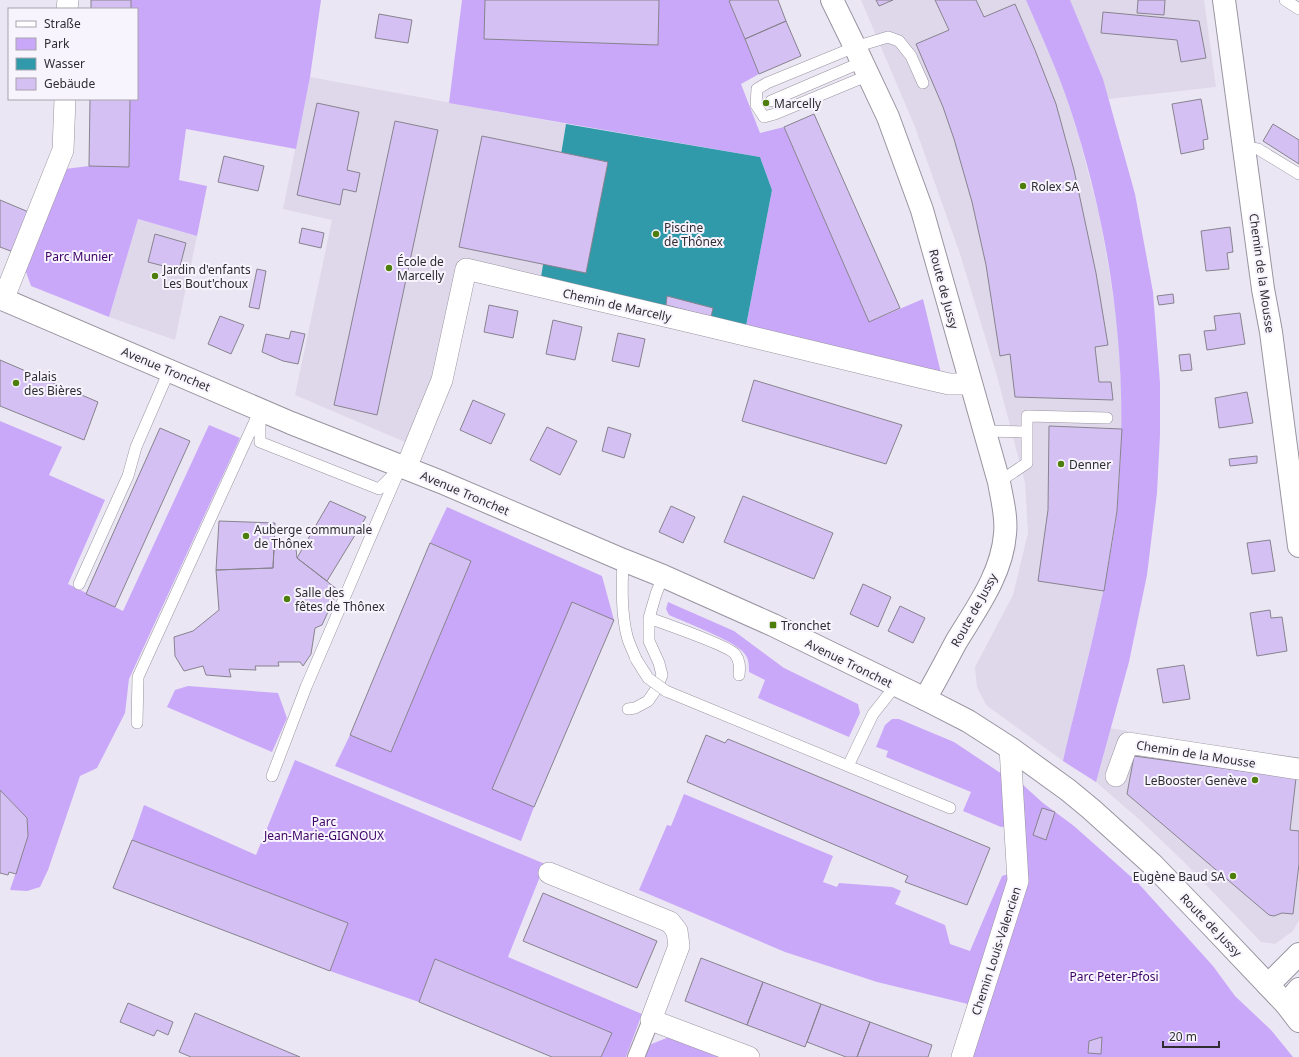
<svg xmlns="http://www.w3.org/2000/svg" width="1299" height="1057" viewBox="0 0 1299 1057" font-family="'Noto Sans',sans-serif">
  <rect width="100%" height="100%" fill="#ebe6f3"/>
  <!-- built -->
  <path fill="#dfd8eb" d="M861,0H1204L1216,87L1108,99L1069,105L1080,141L1100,218L1110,276L1118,329L1122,400V429L1117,511L1104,591L1072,722L1299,759V920L1293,931L1275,944L1261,942L1184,862L1141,821L1096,782L1063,761L986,705L977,687L975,667L1013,595L1028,533L1025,483L997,376L960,254L915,127Z
    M310,77L566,124L541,277L458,259L435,370L405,442L295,395L332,220L283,209Z
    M138,219L197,236L175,340L109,317Z"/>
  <!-- green -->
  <path fill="#caa8f9" d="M131,0H321L310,77L296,149L186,129L179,180L207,186L197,236L138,219L109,317L31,286L25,269L65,169L89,166H129L130,99H137V9H131Z
    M462,0H729L759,74L741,84L760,133L784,127L869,322L923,299L941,373L746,326L772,190L760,157L449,103Z
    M1026,0H1070L1103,79L1135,194L1153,292L1160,383V435L1157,493L1147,575L1129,662L1096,782L1063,761C1082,678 1106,596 1117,512C1118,497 1119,483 1120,468C1127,346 1108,222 1069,105C1057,69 1041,35 1026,0Z
    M0,421L62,447L49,475L105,500L68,584L123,611L209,425L240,438L129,679L125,713L97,768L80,776L48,870L40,887L27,891L10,890L28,836L27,818L0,790Z
    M447,507L602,576L614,620L493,789L534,807L521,841L335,766L350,735L391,752L471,561L430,543Z
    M668,602L734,631L784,668L858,704L860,713L849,737L758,698L765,680L749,672C749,664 749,658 743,652C734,641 685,622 669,615L666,609Z
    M188,686L278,693L287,718L272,752L167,707L175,690Z
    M892,719H899L954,742L1002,774L1008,826L1001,827L963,811L971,792L886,757L888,751L876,747L885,725Z
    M295,760L545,864L508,957L642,1014L626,1057H601L611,1033L435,959L419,1002L330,971L348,923L132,840L144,805L256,855Z
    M1022,784L1043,803L1074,826L1138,883L1213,966L1235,996L1271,1030L1293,1057H970L1020,896Z
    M684,794L833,856L823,882L837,887L839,883L892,887L901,891L895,904L945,925L950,944L970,951L1002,876L1009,874L1008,886L972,1005L877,982L785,952L639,890L667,825L671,826Z
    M669,1037L723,1057H645L649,1045Z"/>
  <!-- water -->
  <path fill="#309aaa" d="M566,124L760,157L772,190L746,326L541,277Z"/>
  <!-- building -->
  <path fill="#d5c0f3" stroke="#87838e" d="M91,0H131V9H91Z
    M485,0H659L658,45L484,39Z
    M731,0H778L786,21L745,39L729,1Z
    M876,0H893L879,6Z
    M935,0H976L984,17L1015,4L1035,50L1056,104L1074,170L1096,273L1108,345L1095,347L1099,382H1111L1113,400L1015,397L1010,354L1000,356L986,265L972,202L954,139L943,107L916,44L949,30Z
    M1138,0H1165L1164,15L1137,13Z
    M1103,12L1199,21L1206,58L1181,62L1177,40L1101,33Z
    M379,14L412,20L408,43L375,38Z
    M786,21L801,56L759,74L745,39Z
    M90,99H130L129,167L89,166Z
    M1201,99L1208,139L1203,140L1204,149L1181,154L1172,104Z
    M317,103L359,112L347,170L360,173L356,192L343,189L340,205L297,195Z
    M814,114L900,308L869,322L784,127Z
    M395,121L438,130L377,415L334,405Z
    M1273,124L1299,140V164L1263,141Z
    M482,136L608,162L586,273L459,247Z
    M224,156L264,166L258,191L218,182Z
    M0,200L31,213L16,253L0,247Z
    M1230,227L1233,252L1227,253L1229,269L1206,271L1201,231Z
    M302,228L324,233L321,248L299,243Z
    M155,234L186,243L179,270L148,262Z
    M257,269L266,271L259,309L249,307Z
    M1173,294L1174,303L1159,305L1157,296Z
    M667,296L713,308L711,317L666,305Z
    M489,305L518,311L513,338L484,332Z
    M1240,313L1245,344L1207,350L1204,331L1216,330L1214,316Z
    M220,316L244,325L231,354L208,344Z
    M553,320L582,327L575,360L546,354Z
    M291,331L305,334L298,364L283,361L262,352L266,334L289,339Z
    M618,333L645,339L639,367L612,361Z
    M1190,354L1192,370L1181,371L1179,355Z
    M0,360L98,402L84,440L0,406Z
    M754,380L902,425L886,464L742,421Z
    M1247,392L1253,423L1219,428L1215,398Z
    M473,400L505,414L491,444L460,430Z
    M1049,426L1122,429L1117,511L1104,591L1038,581L1048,510Z
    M547,427L577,441L560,475L530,460Z
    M608,427L631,434L624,458L602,451Z
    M160,428L190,441L115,607L86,594Z
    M1257,456V463L1230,466L1229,459Z
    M743,496L833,533L814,579L724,542Z
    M330,501L366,517L327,581L297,558Z
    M671,506L695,517L683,543L659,532Z
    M219,521L275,523L273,568L216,570Z
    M1270,540L1275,571L1252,574L1247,543Z
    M430,543L471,561L391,752L350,735Z
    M274,549H296L297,558L338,590L322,625L315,628L311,654L303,666L300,662H278L279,666H255L256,670L229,669L231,677L206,675L203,666L184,671L175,656L174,637L193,631L219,610L216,570L273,568Z
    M863,584L891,597L878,627L850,614Z
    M572,602L614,620L534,807L492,789Z
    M900,606L925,618L913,643L888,631Z
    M1270,610L1271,618L1282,617L1287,651L1257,656L1250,613Z
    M1184,665L1190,699L1163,703L1157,669Z
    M706,735L725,743L728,739L990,848L967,905L905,882L908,876L687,782Z
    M1134,756L1296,778L1290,830L1299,831V864L1293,914L1282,913L1274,916L1269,915L1127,794Z
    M0,790L27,818L28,836L16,874L9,872L8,875L0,873Z
    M1042,808L1055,812L1046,840L1033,835Z
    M132,840L348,923L330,971L113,888Z
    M543,893L657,941L637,988L523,941Z
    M701,958L763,982L747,1025L685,1001Z
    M435,959L612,1033L601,1057H552L419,1002Z
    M763,982L821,1004L805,1047L747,1025Z
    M128,1003L173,1022L168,1035L157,1030L154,1036L120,1022Z
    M821,1004L870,1022L857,1057H846L807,1042Z
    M195,1013L300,1057H191L179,1052Z
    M870,1022L932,1045L928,1057H857Z
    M1102,1037L1101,1054L1088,1053L1089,1041Z"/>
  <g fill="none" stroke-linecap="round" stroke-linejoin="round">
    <defs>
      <path id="service" d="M1285,0L1299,9
        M869,75L775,114L764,117L756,105L757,89L767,83L855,47L888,37L899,41L911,56L923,83
        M771,101L862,62
        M1244,147L1258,149L1299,174
        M260,414V442L379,489L397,471
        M984,431L1027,432V463L999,482
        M1027,432V416L1107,418
        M623,560C622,585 621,612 627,636C629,644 633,651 636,659
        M79,584L128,476L136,447L169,371
        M649,618C663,623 729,646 735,654C740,661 740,667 739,675
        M666,691L950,808
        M628,709L635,708L648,701L657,688L662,675L659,663L649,641V618L656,594L663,576
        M137,723L138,677L260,410
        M848,766L873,714L896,685
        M272,776L306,687L401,466"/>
      <path id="pedestrian" d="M636,1057L651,1020"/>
      <path id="minor" d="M67,9L68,0
        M3,300L63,150L65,99
        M406,468L442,380L466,269L707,326L923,378L949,384H971
        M1116,776L1128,743L1299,769
        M549,873L670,922L677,931L679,946L651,1020L749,1057
        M962,1057L1018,881L1010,748"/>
      <path id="tertiary" d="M832,0L855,47L888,117L922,210L999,482C1002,499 1007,517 1005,534C1002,574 976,609 956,642C946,661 936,680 925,699
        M1224,0L1263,289L1271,332L1299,546
        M1268,985L1299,954
        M1286,1004L1299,989"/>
      <path id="secondary" d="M0,298L291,423L441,482L623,560L663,576L773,625L925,699L968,721L1010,748L1068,790L1091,809L1153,865L1210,924L1286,1004L1299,1021"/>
    </defs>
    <!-- service casing -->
    <use href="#service" stroke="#9994a0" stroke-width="12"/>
    <!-- pedestrian casing -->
    <use href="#pedestrian" stroke="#9994a0" stroke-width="18"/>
    <!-- minor casing -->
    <use href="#minor" stroke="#9994a0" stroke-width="22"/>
    <!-- tertiary casing -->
    <use href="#tertiary" stroke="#9994a0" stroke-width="24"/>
    <!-- secondary casing -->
    <use href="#secondary" stroke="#9994a0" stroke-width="24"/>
    <!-- service -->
    <use href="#service" stroke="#fff" stroke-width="11"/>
    <!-- pedestrian -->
    <use href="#pedestrian" stroke="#fff" stroke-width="16"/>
    <!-- minor -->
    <use href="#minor" stroke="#fff" stroke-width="21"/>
    <!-- tertiary -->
    <use href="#tertiary" stroke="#fff" stroke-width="22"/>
    <!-- secondary -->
    <use href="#secondary" stroke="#fff" stroke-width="22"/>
    <defs>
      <path id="service-bridge" d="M636,659L648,678L666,691"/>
    </defs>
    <!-- service-bridge casing -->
    <use href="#service-bridge" stroke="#9994a0" stroke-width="12" stroke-linecap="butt"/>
    <!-- service-bridge -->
    <use href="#service-bridge" stroke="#fff" stroke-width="11"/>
  </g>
  <!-- markers -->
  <g fill="#4d7e0b" stroke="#f8f4fe" stroke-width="1.5">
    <circle cx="766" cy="103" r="4"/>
    <circle cx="1023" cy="186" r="4"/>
    <circle cx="656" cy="234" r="4"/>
    <circle cx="389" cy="268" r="4"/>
    <circle cx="155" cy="276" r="4"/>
    <circle cx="16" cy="383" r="4"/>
    <circle cx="1061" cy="464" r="4"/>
    <circle cx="246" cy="536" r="4"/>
    <circle cx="287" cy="599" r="4"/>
    <rect x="769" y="621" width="8" height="8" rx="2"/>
    <circle cx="1255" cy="780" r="4"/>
    <circle cx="1233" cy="876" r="4"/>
  </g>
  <g text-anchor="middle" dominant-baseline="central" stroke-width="4" stroke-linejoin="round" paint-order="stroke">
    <!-- poi labels -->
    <g font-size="12" fill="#2f2d32" stroke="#f8f4fe" text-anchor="start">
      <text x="774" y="103">Marcelly</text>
      <text x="1031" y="186">Rolex SA</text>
      <text x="664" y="227">Piscine<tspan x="664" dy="14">de Thônex</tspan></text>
      <text x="397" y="261">École de<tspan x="397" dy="14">Marcelly</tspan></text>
      <text x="163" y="269">Jardin d'enfants<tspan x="163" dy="14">Les Bout'choux</tspan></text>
      <text x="24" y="376">Palais<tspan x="24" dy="14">des Bières</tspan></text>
      <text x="1069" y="464">Denner</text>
      <text x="254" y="529">Auberge communale<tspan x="254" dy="14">de Thônex</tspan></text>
      <text x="295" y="592">Salle des<tspan x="295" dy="14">fêtes de Thônex</tspan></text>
      <text x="781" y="625">Tronchet</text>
      <text x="1247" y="780" text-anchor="end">LeBooster Genève</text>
      <text x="1225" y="876" text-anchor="end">Eugène Baud SA</text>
    </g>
    <!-- park labels -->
    <g font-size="12" fill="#3c0266" stroke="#f8f4fe">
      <text x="79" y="256">Parc Munier</text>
      <text x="324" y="821">Parc<tspan x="324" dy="14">Jean-Marie-GIGNOUX</tspan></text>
      <text x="1114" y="976">Parc Peter-Pfosi</text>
    </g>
    <!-- street labels -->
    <g font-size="12" fill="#2f2d32" stroke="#f8f4fe">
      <text transform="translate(1262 273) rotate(82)">Chemin de la Mousse</text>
      <text transform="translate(944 289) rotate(75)">Route de Jussy</text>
      <text transform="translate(617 305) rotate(13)">Chemin de Marcelly</text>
      <text transform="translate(166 369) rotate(23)">Avenue Tronchet</text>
      <text transform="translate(465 493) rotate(23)">Avenue Tronchet</text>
      <text transform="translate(974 610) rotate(-61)">Route de Jussy</text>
      <text transform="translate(849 663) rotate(26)">Avenue Tronchet</text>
      <text transform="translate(1196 754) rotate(9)">Chemin de la Mousse</text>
      <text transform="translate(1211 925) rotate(46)">Route de Jussy</text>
      <text transform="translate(996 951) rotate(-72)">Chemin Louis-Valencien</text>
    </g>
  </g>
  <!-- legend -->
  <rect x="8" y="8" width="130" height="92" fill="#f8f4fe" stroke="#a8a4ac"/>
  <rect x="16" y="21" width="20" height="6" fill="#ffffff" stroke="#a8a4ac"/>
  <text x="44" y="28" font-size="12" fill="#2f2d32">Straße</text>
  <rect x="16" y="38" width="20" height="12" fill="#caa8f9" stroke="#a8a4ac"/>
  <text x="44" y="48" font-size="12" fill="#2f2d32">Park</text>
  <rect x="16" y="58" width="20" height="12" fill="#309aaa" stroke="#a8a4ac"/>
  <text x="44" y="68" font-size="12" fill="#2f2d32">Wasser</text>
  <rect x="16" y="78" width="20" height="12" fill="#d5c0f3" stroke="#a8a4ac"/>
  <text x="44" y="88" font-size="12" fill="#2f2d32">Gebäude</text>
  <!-- scale -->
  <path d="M1163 1041v6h56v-6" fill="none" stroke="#2f2d32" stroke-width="2"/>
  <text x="1169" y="1041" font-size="12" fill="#2f2d32" stroke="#f8f4fe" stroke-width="3" paint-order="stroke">20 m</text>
</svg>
